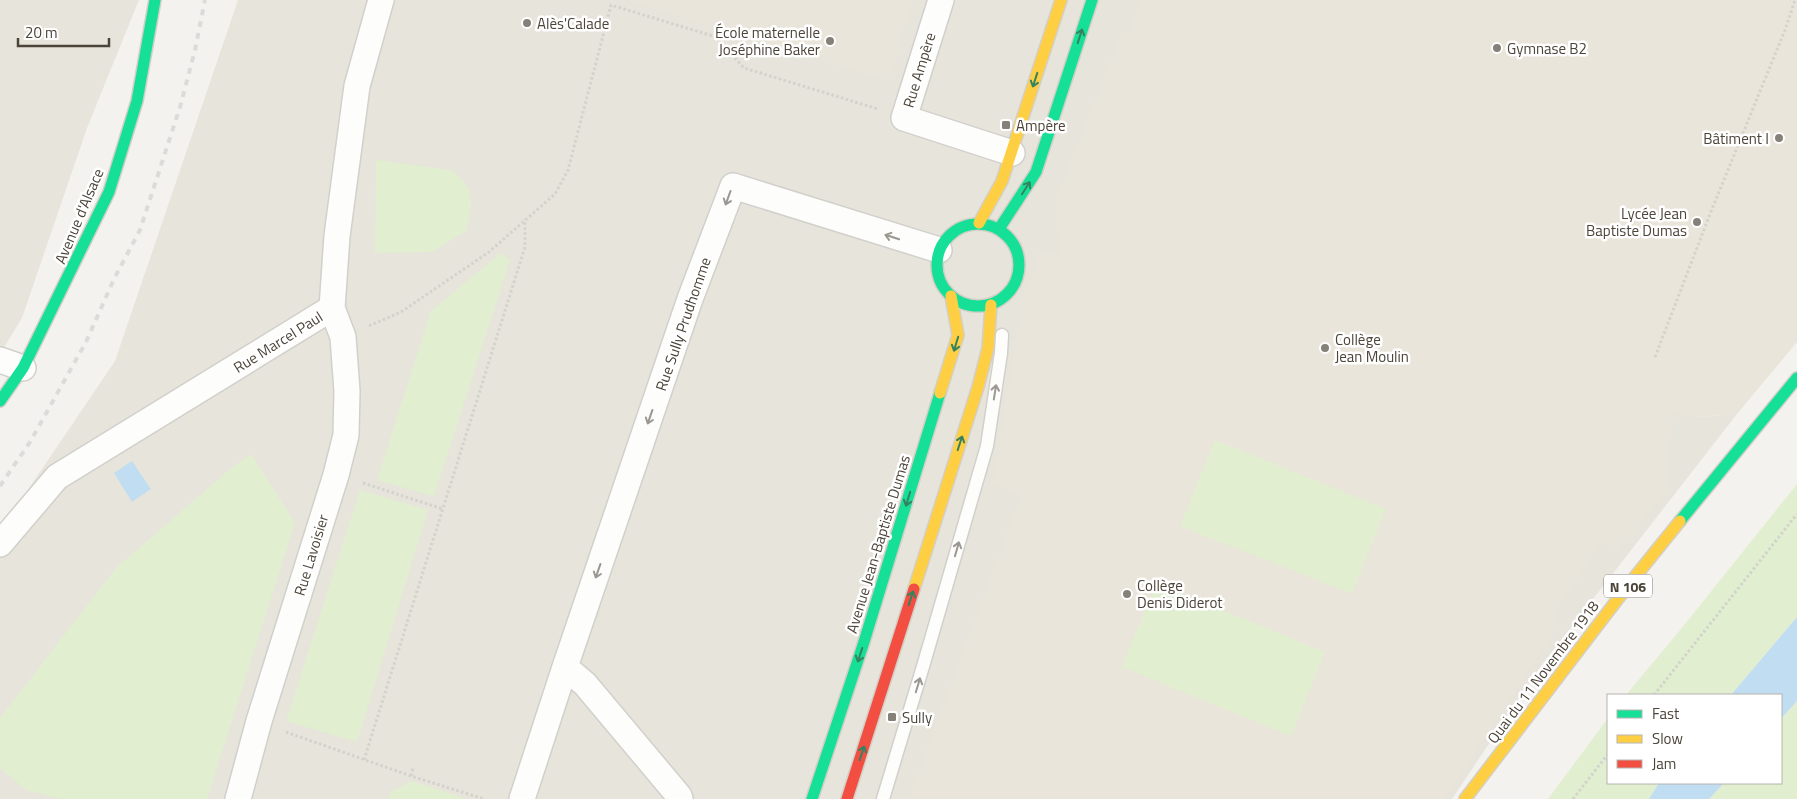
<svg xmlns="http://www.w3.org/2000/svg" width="1797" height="799" viewBox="0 0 1797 799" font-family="'Titillium Web',sans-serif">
  <rect width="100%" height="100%" fill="#f4f2ee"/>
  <!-- residential -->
  <path fill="#e7e4dc" d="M0,0H139L87,128L22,318L0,354Z
    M238,0H1142L1699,417L1737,414L1541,666L1452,799H0V531L115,361Z"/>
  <!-- education -->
  <path fill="#eae5da" d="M632,0H913L888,81L632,2Z
    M1138,0H1797V342L1737,414L1699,417L1674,412L1665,492L1615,552L1602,541L1559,605L1550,640L1444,799H909L1021,495L994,483L1021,305L1039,250L1059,256L1056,199L1121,35L1132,28Z"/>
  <!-- green -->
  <path fill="#e1eecf" d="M376,160L450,170C476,187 473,203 466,231L432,252L375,253Z
    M501,253L510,260L434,496L377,480L431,311Z
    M1215,440L1386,509L1352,594L1180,526Z
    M251,454L295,523L207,799H60L26,790L0,768V718L116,568L235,465Z
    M1797,484V617L1731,695H1626L1681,629Z
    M360,490L428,510L357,742L286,721Z
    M1156,583L1325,652L1291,736L1122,667Z
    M1797,701V799H1709L1724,783H1781V719Z
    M1608,718V783H1659L1649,799H1548Z
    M412,781L467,799H388L391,792Z"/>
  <!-- water -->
  <path fill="#c0ddf1" d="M132,461L151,489L132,502L114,473Z
    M1797,617V701L1781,719V695H1731Z
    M1659,783H1724L1709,799H1649Z"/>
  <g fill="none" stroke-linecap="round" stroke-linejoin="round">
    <defs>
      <path id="lane" d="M883,799L924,663L987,446L1001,353L1002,335"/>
      <path id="street" d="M941,0L904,118L1012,153
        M0,360L23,368
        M0,544L57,477L332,308
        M238,799L259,721L336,475L346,435L347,391L343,337L332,308L337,236L357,86L381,0
        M522,799L565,667
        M680,799L679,796L585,684L565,667L690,299L733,186L939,250"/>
      <path id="fast" d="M937 265a41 41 0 1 1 82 0a41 41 0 1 1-82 0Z
        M999,229L1036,172L1092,0
        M0,401L23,368L109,192L137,101L155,0
        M1680,521L1797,378
        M812,799L864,642L940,393"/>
      <path id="slow" d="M979,223L1002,181L1061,0
        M940,393L958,335L951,296
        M914,589L978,387L988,348L991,305
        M1465,799L1630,583L1680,521"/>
      <path id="jam" d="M847,799L914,589"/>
    </defs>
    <!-- lane casing -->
    <use href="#lane" stroke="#d2d0cb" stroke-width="15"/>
    <!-- street casing -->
    <use href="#street" stroke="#d2d0cb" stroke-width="28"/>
    <!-- fast casing -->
    <use href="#fast" stroke="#d3cfc5" stroke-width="14"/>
    <!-- slow casing -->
    <use href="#slow" stroke="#d3cfc5" stroke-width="14"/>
    <!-- jam casing -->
    <use href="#jam" stroke="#d3cfc5" stroke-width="14"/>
    <!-- path -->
    <path stroke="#d3d2cc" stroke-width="3" stroke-dasharray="2.5 2.5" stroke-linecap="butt" d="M369,326L401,312L489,252L555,194L568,170L611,5L716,37L744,68L878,109
      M1655,357L1710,214L1785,30L1795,0
      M363,483L443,509
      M1654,695L1797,514
      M286,732L411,776L484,799
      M364,760L525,247V219
      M411,776L413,768
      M1573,799L1608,754"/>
    <!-- lane -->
    <use href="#lane" stroke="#fdfdfc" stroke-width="12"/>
    <!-- street -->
    <use href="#street" stroke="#fdfdfc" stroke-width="25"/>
    <!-- fast -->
    <use href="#fast" stroke="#16e098" stroke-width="11"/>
    <!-- slow -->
    <use href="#slow" stroke="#ffcf43" stroke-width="11"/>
    <!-- jam -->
    <use href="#jam" stroke="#f24e42" stroke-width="11"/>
    <!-- rail -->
    <path stroke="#dbdbda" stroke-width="4" stroke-dasharray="6 6" stroke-linecap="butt" d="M0,486L30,442L86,342L114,279L140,230L180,107L195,50L205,0"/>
  </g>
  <!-- one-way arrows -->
  <defs><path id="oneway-shaft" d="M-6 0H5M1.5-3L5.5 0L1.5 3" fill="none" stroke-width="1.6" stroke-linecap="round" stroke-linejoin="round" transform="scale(1.25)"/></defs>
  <g stroke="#36825f">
    <use href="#oneway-shaft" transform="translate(1080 36) rotate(-72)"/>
    <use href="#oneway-shaft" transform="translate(1035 80) rotate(108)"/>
    <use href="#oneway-shaft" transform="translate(1026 188) rotate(-57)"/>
    <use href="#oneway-shaft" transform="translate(956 344) rotate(107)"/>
    <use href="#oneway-shaft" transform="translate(960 443) rotate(-72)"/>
    <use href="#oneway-shaft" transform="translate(908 499) rotate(107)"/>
    <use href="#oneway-shaft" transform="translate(911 598) rotate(-72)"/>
    <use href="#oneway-shaft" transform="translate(860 655) rotate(108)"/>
    <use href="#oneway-shaft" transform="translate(862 753) rotate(-72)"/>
  </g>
  <g stroke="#9b9791">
    <use href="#oneway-shaft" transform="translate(728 198) rotate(110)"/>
    <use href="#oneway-shaft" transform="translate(892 237) rotate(-162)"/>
    <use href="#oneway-shaft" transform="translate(995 392) rotate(-81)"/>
    <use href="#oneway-shaft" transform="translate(650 417) rotate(109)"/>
    <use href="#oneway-shaft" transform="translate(957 549) rotate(-74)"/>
    <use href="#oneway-shaft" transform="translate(598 571) rotate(109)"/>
    <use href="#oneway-shaft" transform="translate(918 685) rotate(-73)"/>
  </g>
  <!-- markers -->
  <g fill="#868178" stroke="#fff" stroke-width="2">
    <circle cx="527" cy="23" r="5"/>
    <circle cx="830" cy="41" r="5"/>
    <circle cx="1497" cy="48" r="5"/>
    <rect x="1001" y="120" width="10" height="10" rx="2.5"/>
    <circle cx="1779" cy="138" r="5"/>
    <circle cx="1697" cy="222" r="5"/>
    <circle cx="1325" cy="348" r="5"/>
    <circle cx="1127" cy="594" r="5"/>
    <rect x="887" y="712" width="10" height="10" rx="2.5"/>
  </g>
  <g text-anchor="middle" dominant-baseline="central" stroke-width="5" stroke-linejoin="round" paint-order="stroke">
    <!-- shield labels -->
    <rect fill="#fff" stroke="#817c74" stroke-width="1" x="1604" y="574.5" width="48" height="23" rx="4"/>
    <g font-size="14" font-weight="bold" fill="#4b4439">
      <text x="1628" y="586">N 106</text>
    </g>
    <!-- poi labels -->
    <g font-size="15" fill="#4b4439" stroke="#fff" text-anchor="start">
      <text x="537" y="23">Alès'Calade</text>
      <text x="820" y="32" text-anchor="end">École maternelle<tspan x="820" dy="17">Joséphine Baker</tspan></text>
      <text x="1507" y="48">Gymnase B2</text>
      <text x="1016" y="125">Ampère</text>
      <text x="1769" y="138" text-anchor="end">Bâtiment I</text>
      <text x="1687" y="213" text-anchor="end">Lycée Jean<tspan x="1687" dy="17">Baptiste Dumas</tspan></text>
      <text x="1335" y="339">Collège<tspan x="1335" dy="17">Jean Moulin</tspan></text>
      <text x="1137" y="585">Collège<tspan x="1137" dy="17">Denis Diderot</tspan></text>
      <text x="902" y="717">Sully</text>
    </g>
    <!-- street labels -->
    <g font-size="15" fill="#4b4439" stroke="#fff">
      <text transform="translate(919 70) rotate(-73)">Rue Ampère</text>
      <text transform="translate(79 216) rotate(-67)">Avenue d'Alsace</text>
      <text transform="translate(683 324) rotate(-71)">Rue Sully Prudhomme</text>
      <text transform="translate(278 342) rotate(-32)">Rue Marcel Paul</text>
      <text transform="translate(878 544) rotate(-73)">Avenue Jean-Baptiste Dumas</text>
      <text transform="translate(311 555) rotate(-73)">Rue Lavoisier</text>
      <text transform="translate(1543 672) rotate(-53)">Quai du 11 Novembre 1918</text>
    </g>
  </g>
  <!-- legend -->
  <rect x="1607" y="694" width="175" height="90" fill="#ffffff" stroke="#b7b4b0"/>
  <rect x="1617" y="710" width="25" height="8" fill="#16e098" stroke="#b7b4b0"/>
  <text x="1652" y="719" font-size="15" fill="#4b4439">Fast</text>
  <rect x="1617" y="735" width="25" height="8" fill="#ffcf43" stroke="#b7b4b0"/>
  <text x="1652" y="744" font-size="15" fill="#4b4439">Slow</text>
  <rect x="1617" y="760" width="25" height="8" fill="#f24e42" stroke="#b7b4b0"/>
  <text x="1652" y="769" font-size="15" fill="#4b4439">Jam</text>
  <!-- scale -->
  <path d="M18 38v8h91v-8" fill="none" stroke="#4b4439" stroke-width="2.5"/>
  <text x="25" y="38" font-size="15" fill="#4b4439" stroke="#ffffff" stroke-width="4" paint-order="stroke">20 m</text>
</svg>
